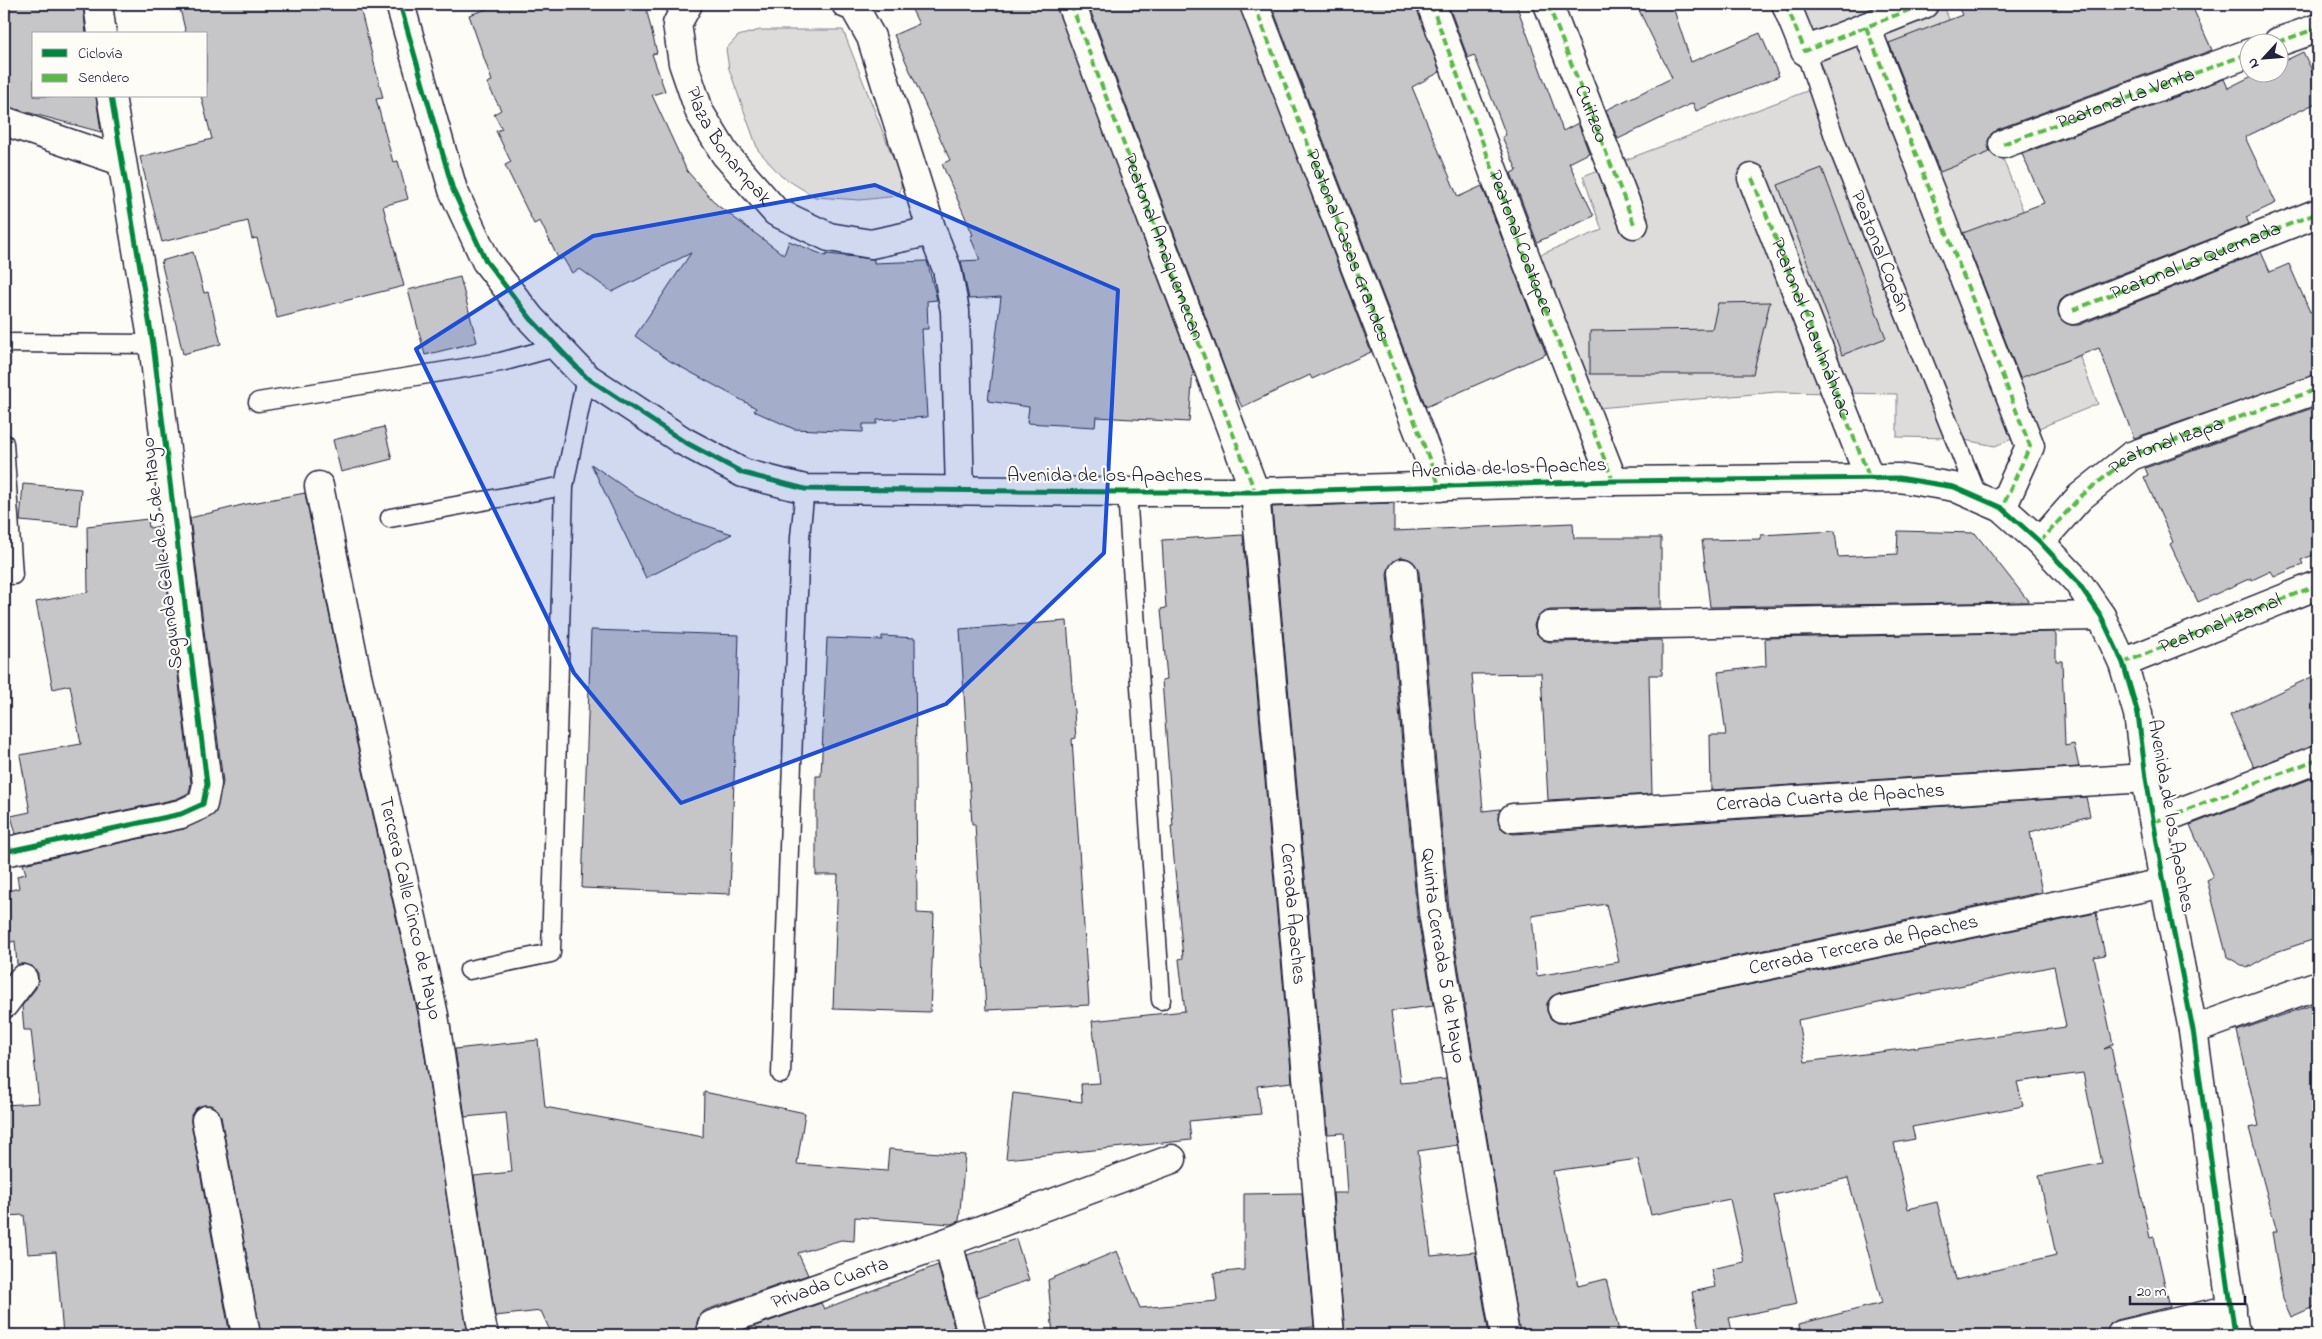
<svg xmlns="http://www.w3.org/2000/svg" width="2322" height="1339" viewBox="0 0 2322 1339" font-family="'Indie Flower',sans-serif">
  <rect width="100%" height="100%" fill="#fdfcf7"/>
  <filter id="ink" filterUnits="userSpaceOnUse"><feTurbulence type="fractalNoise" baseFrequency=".02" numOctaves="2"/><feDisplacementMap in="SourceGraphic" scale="10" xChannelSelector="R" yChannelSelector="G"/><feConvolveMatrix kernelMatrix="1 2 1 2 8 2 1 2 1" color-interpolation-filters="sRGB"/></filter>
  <g filter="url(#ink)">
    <!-- green -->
    <path fill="#dddcdb" stroke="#807f8b" d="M1797,4H1883L1888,17L1924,4H1943L2098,404L1995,446L1954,438L1897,437V394L1776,392L1598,408L1539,255L1602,230L1583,176L1828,83Z
      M760,30H843L902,181L899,196L860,200L815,197L781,176L758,150L729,69L726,49L738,36Z"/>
    <!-- building -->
    <path fill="#c6c6c8" stroke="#22223b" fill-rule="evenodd" d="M4,4H83L86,34H34V96H96L101,132L4,106Z
      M179,4H359L383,98L376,99L393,162L398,161L408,199L383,206L404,286L277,318L257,238L252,239L248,221L162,242L140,157L212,139L201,96H206V34H186Z
      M502,4H645L657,53L652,54L665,91L652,95L687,171L717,205L784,255L789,241L826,256L827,254L874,259V263L927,261L937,300L927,301L928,329H922L927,417L877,420V424H863V432L794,429L754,411L756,408L670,361L635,336L691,253L612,292L580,269L572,273L563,258L559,260L540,221L534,224L505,165L511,162L496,131L502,129L494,114L501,110L487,83L492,81L469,15Z
      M909,4H1056L1193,371L1189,422L1096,417L1095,427L1027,423L1029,407L988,401L1001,297L969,299L961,261L980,260L970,236L973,235L942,164L950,160L894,35L919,24Z
      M1088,4H1239L1371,352L1312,379L1310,375L1242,407L1231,385Z
      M1271,4H1416L1440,72L1412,87L1458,197L1482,186L1546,354L1426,407Z
      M1448,4H1516L1563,131L1578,123L1589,153L1569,163L1594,216L1537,242L1511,173L1517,170L1502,137L1506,135L1493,101L1474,55L1468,58Z
      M1636,4H1672L1691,62L1760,33L1779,76L1696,111L1693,103L1618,139L1606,110L1672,78Z
      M1957,4H2191L2212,50L1998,129L1991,134L1988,141L1990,152L1940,172L1889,43L1962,15Z
      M2303,52L2318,83V102L2245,137L2276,203L2246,217L2249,224L2067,295L2060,301L2058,308L2059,316L2064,322L2071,325H2079L2261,252L2270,272L2289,264L2310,312L2318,308V374L2134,438L2099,348L2020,378L1963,233L2044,203L2022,154L2224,79L2228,88L2260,72H2280V63Z
      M1822,168L1886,338L1842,355L1778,185Z
      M193,252L204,293L208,292L221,344L183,354L161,261Z
      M460,277L477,342L425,355L408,290Z
      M1770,302L1753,374H1590V331L1712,329L1718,303Z
      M2318,406V553L2301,560L2303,564L2274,577L2271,571L2252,580L2251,578L2198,602L2170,544L2173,542L2144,477L2148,475L2145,468Z
      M384,427L392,459L341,472L333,440Z
      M591,464L637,496L680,517L732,534L646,578Z
      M23,484L81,489L78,526L20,521Z
      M305,493L342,678L419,1018L468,1335H261L221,1117L218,1110L211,1105H204L196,1108L191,1115V1123L230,1335H63L56,1252L28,1254L24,1215L4,1216V1105L39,1103L31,1030H24L22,1006L36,988L38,980V973L32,966L24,964H17L15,941L4,944V892L19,888L17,876L26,874L23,864L184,829L215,813L223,782L190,518L242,505Z
      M1394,503V531L1573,523L1574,538H1661V608L1550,610L1542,613L1536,619L1534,626L1537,634L1543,640L1550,642L1662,640V675H1649L1652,794L1548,800L1541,673L1472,674L1483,811L1500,809L1498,819L1500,827L1507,832L1514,834L2086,797L2090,816L2030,832L2042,892L1559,993L1551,997L1547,1003V1011L1551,1019L1558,1023H1565L2096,913L2105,955L2094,957L2113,1044L2104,1049L2111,1047L2150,1238L2154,1237L2170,1307L2117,1320L2110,1324L2106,1335H1800L1799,1324L1882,1303L1848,1178L1774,1195L1797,1304L1729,1318L1733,1335H1700L1692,1292L1715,1287L1711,1269L1744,1262L1730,1199L1651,1215L1638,1159L1553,1171L1578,1286L1606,1279L1620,1335H1520L1449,910L1419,572L1415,564L1409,559L1402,557L1394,561L1389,567L1387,574L1417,913L1433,1006L1391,1011L1400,1083L1446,1079L1457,1145L1418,1151L1431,1256L1475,1252L1489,1335H1345L1333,1193H1348L1344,1133L1328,1134L1272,507ZM1606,904L1619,962L1537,976L1532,916ZM2054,966L2066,1027L1805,1062L1798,1020ZM2083,1073L2102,1163L2039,1176L2056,1255L1956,1280L1937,1202L1908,1209L1894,1143L1915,1139L1912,1127L2023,1106L2017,1082Z
      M148,519L149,528L160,526L191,783L189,793L176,799L16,834L11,816L30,812L20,755L81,744L70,685L53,689L36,602L88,592L87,526Z
      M1835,531L1838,557L1897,554L1898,531L1975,533L2029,602L1710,607L1702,540L1761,539V535Z
      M1243,535L1292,1082L1257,1086L1261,1114L1189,1121L1191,1140L1006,1159L1013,1093L1082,1102L1081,1084L1100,1083L1092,1021L1185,1011L1179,959L1183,958L1171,826H1173L1162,680L1167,679L1161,609L1166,608L1162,540Z
      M1067,621L1076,738L1072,739L1089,1005L986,1010L975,824H972L960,629Z
      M591,630L739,635L730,894L582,888Z
      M2054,632L2056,635V661H2062L2065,746L2074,744L2079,767L1711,790L1710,735H1726L1718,672L1766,666L1765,638Z
      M882,636L915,638L917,913L934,914L930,1012L833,1009L838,875H816V776H821L827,638L882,640Z
      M2318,674V744L2254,767L2230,715Z
      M2318,776V938L2273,953L2247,968L2227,957L2207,880L2213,877L2190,825Z
      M2318,1003V1305L2291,1317L2283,1299L2272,1232H2277L2249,1128L2259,1126L2237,1031Z
      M538,1040L545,1107L703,1137L704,1092L805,1113L797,1164L887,1171L889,1149L965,1155L959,1221L951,1224L855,1217L854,1241L841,1240L798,1253L808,1275L706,1310L700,1314L697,1322V1330L701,1335H552L541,1311L495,1316L474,1176L512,1172L506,1113L465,1117L455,1049Z
      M1302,1193L1314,1327L1255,1333V1335H1053L1048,1280L1117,1251L1140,1308L1217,1301L1214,1273L1244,1270V1194Z
      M1016,1239L1029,1280L978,1297L967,1255Z
      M938,1265L954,1327L932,1335H730L821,1303L824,1309Z"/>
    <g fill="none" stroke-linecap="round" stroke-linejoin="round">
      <defs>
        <g id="lane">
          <path id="s1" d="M1805,51L1837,145L1978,497"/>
          <path d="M4,343L153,344"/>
          <path d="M258,402L501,362L556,347"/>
          <path d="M4,443L13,575"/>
          <path d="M1127,492L1161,1000"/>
          <path d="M390,518L564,486"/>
          <path d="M469,970L551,953L564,486L586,377"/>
          <path d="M781,1074L800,537L805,489"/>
        </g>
        <g id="street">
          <path d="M98,4L102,34"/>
          <path id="s2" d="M688,4L677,24L683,63L700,113L725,154L776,212L829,237L871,244L932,231"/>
          <path d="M846,4L854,7L871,37L932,231L947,269L955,311L960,491"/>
          <path id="s3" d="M1071,4L1255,492L1330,1335"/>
          <path id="s4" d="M1254,4L1440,487"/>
          <path d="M1431,4L1528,264L1613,481"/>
          <path d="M1548,4L1634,224"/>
          <path d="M1786,4L1805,51L1924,4"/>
          <path d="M1866,27L2030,446L2002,508"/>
          <path d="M2278,42L2318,28"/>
          <path d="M4,121L121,161"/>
          <path d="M2003,144L2250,53"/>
          <path id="s5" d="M1752,178L1870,479"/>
          <path id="s6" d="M2073,310L2318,213"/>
          <path id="s7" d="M319,486L357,675L434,1015L480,1318L484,1335"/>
          <path id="s8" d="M2040,542L2080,497L2131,456L2318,389"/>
          <path id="s9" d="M1403,573L1433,912L1505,1335"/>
          <path d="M1550,626L2101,616"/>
          <path id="s10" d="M2123,663L2318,585"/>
          <path id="s11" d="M1513,818L2146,778"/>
          <path d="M2154,822L2318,759"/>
          <path d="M4,852L181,814L203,804L207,784L153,344L111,96"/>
          <path d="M4,1004L23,979"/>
          <path id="s12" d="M1562,1008L2164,883"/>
          <path d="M2193,1030L2318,985"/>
          <path d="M206,1120L246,1335"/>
          <path d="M948,1242L972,1335"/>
          <path id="s13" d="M712,1325L948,1242L1172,1159"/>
          <path d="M2121,1335L2232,1309"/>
        </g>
        <path id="secondary" d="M400,4L453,190L486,261L531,319L586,377L683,441L743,473L805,489L1127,492H1255L1613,481L1899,478L1954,487L2002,508L2040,542L2077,581L2101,616L2123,663L2138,714L2146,778L2164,883L2193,1030L2235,1335"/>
      </defs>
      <!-- lane casing -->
      <use href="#lane" stroke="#22223b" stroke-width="21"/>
      <!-- street casing -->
      <use href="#street" stroke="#22223b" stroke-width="31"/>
      <!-- secondary casing -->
      <use href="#secondary" stroke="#22223b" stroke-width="31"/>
      <!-- lane -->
      <use href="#lane" stroke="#fdfcf7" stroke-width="18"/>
      <!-- street -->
      <use href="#street" stroke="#fdfcf7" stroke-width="28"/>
      <!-- secondary -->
      <use href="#secondary" stroke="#fdfcf7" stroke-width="28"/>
      <!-- quiet -->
      <g stroke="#58b947" stroke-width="4" stroke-dasharray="8 4" stroke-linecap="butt">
        <path id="s14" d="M1071,4L1255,492"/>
        <path d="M1254,4L1440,487"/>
        <path id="s15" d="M1431,4L1528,264L1613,481"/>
        <path id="s16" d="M1548,4L1634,224"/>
        <path d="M1786,4L1805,51L1924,4"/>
        <path d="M1866,27L2030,446L2002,508"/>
        <path d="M2278,42L2318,28"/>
        <path id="s17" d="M2003,144L2250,53"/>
        <path d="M1752,178L1870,479"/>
        <path d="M2073,310L2318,213"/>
        <path d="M2040,542L2080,497L2131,456L2318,389"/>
        <path d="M2123,663L2318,585"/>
        <path d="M2154,822L2318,759"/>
      </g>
      <defs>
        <path id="cycleway" d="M400,4L453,190L486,261L531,319L586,377L683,441L743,473L805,489L1127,492H1255L1613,481L1899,478L1954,487L2002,508L2040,542L2077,581L2101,616L2123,663L2138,714L2146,778L2164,883L2193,1030L2235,1335
          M4,852L181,814L203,804L207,784L153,344L111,96"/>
      </defs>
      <!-- cycleway casing -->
      <use href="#cycleway" stroke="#fdfcf7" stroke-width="8"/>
      <!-- cycleway -->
      <use href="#cycleway" stroke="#00873e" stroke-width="5"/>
    </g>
  </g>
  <!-- marked area -->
  <path fill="#1d4ed8" fill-opacity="0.2" stroke="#1d4ed8" stroke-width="4" stroke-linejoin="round" d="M875,185L1118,290L1104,553L946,704L681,803L574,673L416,349L593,236Z"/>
  <g text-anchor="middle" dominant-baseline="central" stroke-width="4.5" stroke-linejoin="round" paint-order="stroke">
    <!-- street labels -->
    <g font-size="20" fill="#22223b" stroke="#fdfcf7">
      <text stroke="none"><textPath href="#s17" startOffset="131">Peatonal La Venta</textPath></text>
      <text stroke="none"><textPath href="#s16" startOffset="118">Cuitzeo</textPath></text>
      <text stroke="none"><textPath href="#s2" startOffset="158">Plaza Bonampak</textPath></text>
      <text stroke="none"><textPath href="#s15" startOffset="255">Peatonal Coatepec</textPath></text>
      <text stroke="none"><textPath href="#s4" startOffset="259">Peatonal Casas Grandes</textPath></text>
      <text stroke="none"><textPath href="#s14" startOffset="260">Peatonal Amaquemecan</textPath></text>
      <text stroke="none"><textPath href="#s1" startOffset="214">Peatonal Copán</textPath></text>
      <text stroke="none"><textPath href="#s6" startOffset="132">Peatonal La Quemada</textPath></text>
      <text stroke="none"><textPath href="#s5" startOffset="161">Peatonal Cuauhnáhuac</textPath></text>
      <text stroke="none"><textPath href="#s8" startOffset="162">Peatonal Izapa</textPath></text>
      <text transform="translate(1509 469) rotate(-2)">Avenida de los Apaches</text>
      <text x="1105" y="476">Avenida de los Apaches</text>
      <text transform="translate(163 553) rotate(-97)">Segunda Calle de 5 de Mayo</text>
      <text stroke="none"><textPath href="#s10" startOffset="105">Peatonal Izamal</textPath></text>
      <text stroke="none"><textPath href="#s11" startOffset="318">Cerrada Cuarta de Apaches</textPath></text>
      <text transform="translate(2170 816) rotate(80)">Avenida de los Apaches</text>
      <text stroke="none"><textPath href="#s7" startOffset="432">Tercera Calle Cinco de Mayo</textPath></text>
      <text stroke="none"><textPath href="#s3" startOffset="945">Cerrada Apaches</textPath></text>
      <text stroke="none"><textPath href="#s12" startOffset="308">Cerrada Tercera de Apaches</textPath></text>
      <text stroke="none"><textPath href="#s9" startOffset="385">Quinta Cerrada 5 de Mayo</textPath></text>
      <text stroke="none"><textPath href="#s13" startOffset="125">Privada Cuarta</textPath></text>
    </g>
  </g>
  <!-- margin -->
  <rect width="2322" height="1339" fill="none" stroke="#fdfcf7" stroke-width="20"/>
  <rect x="10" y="10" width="2302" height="1319" fill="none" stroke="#22223b" stroke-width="2" filter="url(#ink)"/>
  <!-- legend -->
  <rect x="32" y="32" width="175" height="65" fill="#fdfcf7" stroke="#a5a5ac"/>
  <rect x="42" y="49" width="25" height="8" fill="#00873e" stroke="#a5a5ac"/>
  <text x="78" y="58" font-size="15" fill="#22223b">Ciclovía</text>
  <rect x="42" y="74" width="25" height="8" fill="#58b947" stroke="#a5a5ac"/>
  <text x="78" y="82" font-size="15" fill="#22223b">Sendero</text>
  <!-- north arrow -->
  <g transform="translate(2264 58) rotate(244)"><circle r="24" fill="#fdfcf7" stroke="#a5a5ac"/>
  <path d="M0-4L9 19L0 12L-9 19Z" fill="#22223b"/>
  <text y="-8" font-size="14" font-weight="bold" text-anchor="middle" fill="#22223b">N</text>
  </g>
  <!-- scale -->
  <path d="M2130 1296v8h115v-8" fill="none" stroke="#22223b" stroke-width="2.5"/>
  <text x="2137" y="1296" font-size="15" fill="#22223b" stroke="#fdfcf7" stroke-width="4" paint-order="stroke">20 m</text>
</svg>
